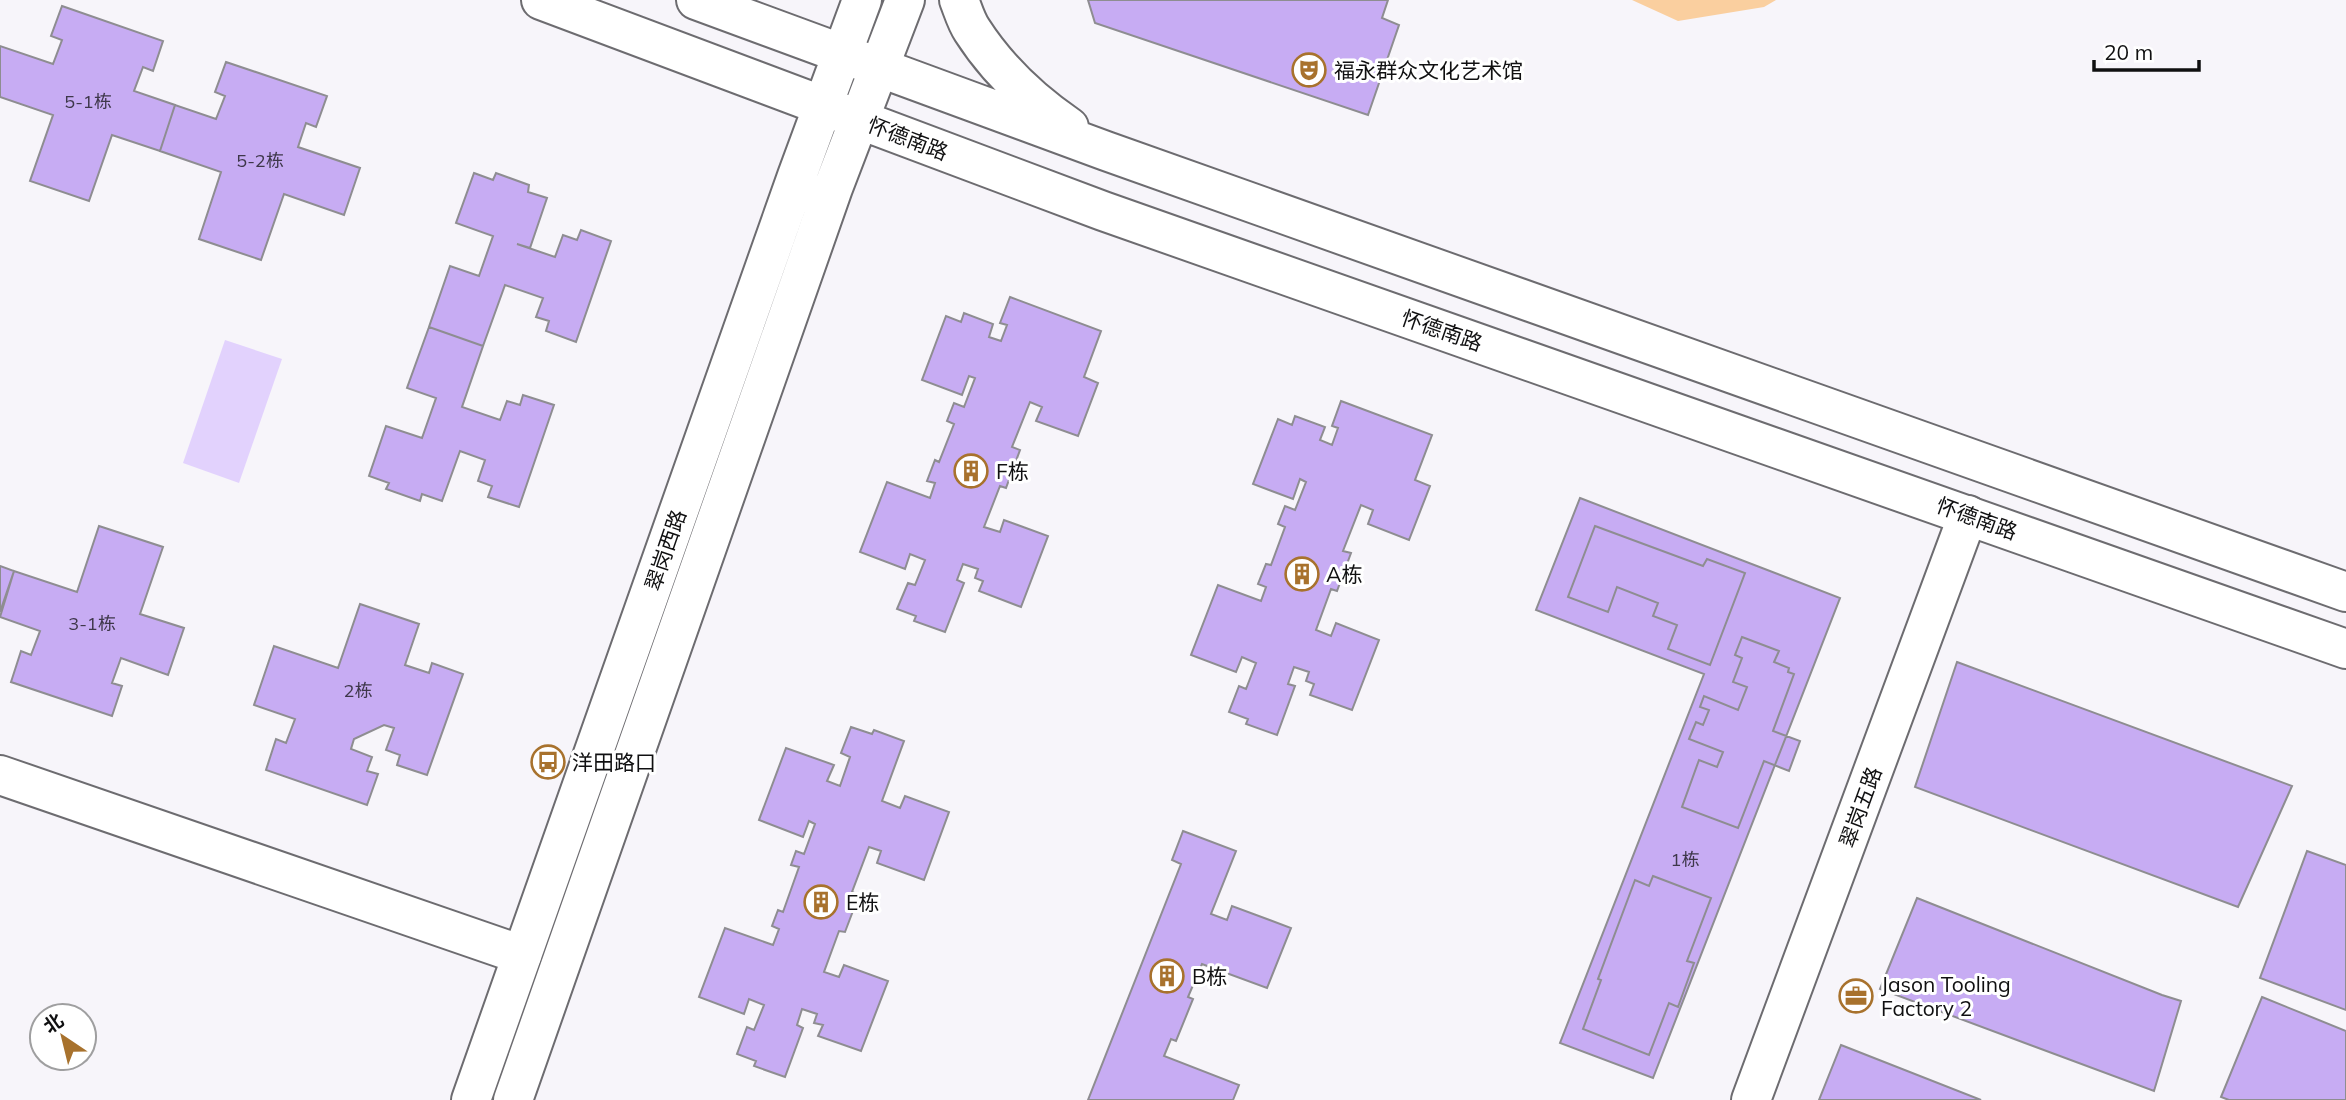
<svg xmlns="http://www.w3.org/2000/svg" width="2346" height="1100" viewBox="0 0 2346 1100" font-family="Mulish,'Noto Sans SC',sans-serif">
  <rect width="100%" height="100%" fill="#f7f5fa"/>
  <!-- green -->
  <path fill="#facf9f" d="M1632,0H1776L1764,7L1678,21Z"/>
  <!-- water -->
  <path fill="#e2d2fd" d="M225,340L282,359L239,483L183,463Z"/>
  <!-- building -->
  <path fill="#c7acf3" stroke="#8e8d91" stroke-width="2" d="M1088,0H1388L1382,18L1399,25L1368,115L1095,23Z
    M62,6L163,41L153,71L143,67L134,91L175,105L160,151L112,135L89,201L30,181L53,115L0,97V46L53,64L62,40L51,36Z
    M226,62L327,96L316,127L306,123L298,147L360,168L344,215L284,194L261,260L199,239L221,172L160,151L175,105L216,119L225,96L215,92Z
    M474,173L493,180L496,173L529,185L528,192L547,198L530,248L517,244L555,257L563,235L577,240L581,230L611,241L576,342L546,331L549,321L536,317L543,298L505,285L483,346L429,327L450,266L479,276L493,236L456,223Z
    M1010,297L1101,331L1084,377L1098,383L1078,436L1036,421L1042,407L1030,402L1012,447L1020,450L1006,488L1000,486L984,527L1000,532L1004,520L1048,536L1021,607L979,591L983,581L975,578L978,569L963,564L957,580L964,583L945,632L914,621L916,616L897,609L908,583L915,585L925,560L910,554L905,569L860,552L887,482L930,498L935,483L927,481L935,460L939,462L954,424L947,421L954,403L964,407L975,378L969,376L962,395L922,380L946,316L961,322L964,313L993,324L989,337L1001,341L1007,325L1000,323Z
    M429,327L483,346L462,407L500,420L507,401L520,405L523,395L554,405L519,507L488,497L492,486L478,481L485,460L460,451L442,501L422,494L420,501L386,489L389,483L369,476L386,426L422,438L436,398L407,388Z
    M1341,401L1432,435L1415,480L1430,486L1409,540L1368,524L1373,510L1361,505L1343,551L1351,553L1337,591L1331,589L1316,630L1331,636L1336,623L1379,640L1352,710L1310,695L1314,684L1306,681L1309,672L1294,667L1288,684L1295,686L1277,735L1246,724L1248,719L1229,712L1239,686L1246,689L1256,663L1242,657L1236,672L1191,655L1218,585L1261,601L1266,587L1258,584L1266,564L1271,565L1285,527L1278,524L1285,506L1295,510L1306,482L1300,479L1293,499L1253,484L1278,419L1292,425L1295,416L1325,427L1320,440L1332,445L1338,428L1332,426Z
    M1580,498L1840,598L1653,1078L1560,1043L1704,674L1536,610Z
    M99,526L163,547L140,614L184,628L168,675L121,658L112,683L122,686L112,716L11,682L21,651L31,655L40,631L0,617L14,571L77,592Z
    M1595,526L1703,566L1707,559L1745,573L1710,665L1668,649L1677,625L1653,616L1658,603L1617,587L1608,612L1568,597Z
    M0,566L14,571L0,612Z
    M360,604L419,624L405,665L429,673L432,663L463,674L427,775L397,765L400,755L386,750L394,728L384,725L354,739L351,749L372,757L367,771L378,774L367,805L266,770L276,739L286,743L295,719L254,705L274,646L338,668Z
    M1742,637L1779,651L1774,662L1789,668L1788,672L1794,674L1773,731L1800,741L1789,771L1764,761L1738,828L1682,807L1699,760L1717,767L1723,752L1689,739L1696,722L1703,725L1709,710L1700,707L1704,696L1738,710L1747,687L1733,682L1742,658L1735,655Z
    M1957,662L2292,786L2238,907L1915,787Z
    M851,727L872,734L874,730L904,741L882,801L900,808L905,796L949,812L924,880L877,863L881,851L869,847L852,892L859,895L845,932L839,931L824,972L839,977L844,965L888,981L861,1051L818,1036L823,1025L814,1023L817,1014L802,1009L797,1025L803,1028L785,1077L754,1066L756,1061L737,1054L747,1027L754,1030L764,1005L749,999L744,1014L699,997L725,928L773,945L779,929L772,926L778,910L783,912L799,867L791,865L796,851L804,854L815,824L809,821L803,837L759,820L786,748L834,765L827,781L840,786L850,757L841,753Z
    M1183,831L1236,851L1211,914L1227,920L1232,906L1291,928L1267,988L1202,964L1188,997L1193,999L1176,1041L1171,1039L1164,1056L1239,1085L1233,1100H1088L1181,864L1172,860Z
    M2307,851L2346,865V1010L2260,978Z
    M1653,876L1711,898L1687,961L1694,963L1678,1007L1669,1003L1649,1055L1583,1029L1601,980L1598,979L1635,880L1649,886Z
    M1917,898L2162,995L2181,1001L2154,1091L1880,989Z
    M2262,997L2346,1031V1100H2229L2221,1097Z
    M1841,1045L1981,1100H1819Z"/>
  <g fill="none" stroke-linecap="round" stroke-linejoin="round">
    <defs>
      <path id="minor" d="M0,775L522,955
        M1751,1100L1968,515"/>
      <path id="major" d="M541,0L1103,211L2346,649
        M696,0L1106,151L2346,592
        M959,0C963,10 966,21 972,30C997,69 1031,101 1069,127
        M471,1100L797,176L862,0
        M513,1100L833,188L905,0"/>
    </defs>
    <!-- minor casing -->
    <use href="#minor" stroke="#6d6c70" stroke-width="42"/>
    <!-- major casing -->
    <use href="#major" stroke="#6d6c70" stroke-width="42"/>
    <!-- minor -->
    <use href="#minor" stroke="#fff" stroke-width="38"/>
    <!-- major -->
    <use href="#major" stroke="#fff" stroke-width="38"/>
  </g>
  <!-- icons -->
  <defs>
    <symbol id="theatre-ring" viewBox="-11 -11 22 22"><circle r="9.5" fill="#fff" stroke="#a8722d" stroke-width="1.5"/><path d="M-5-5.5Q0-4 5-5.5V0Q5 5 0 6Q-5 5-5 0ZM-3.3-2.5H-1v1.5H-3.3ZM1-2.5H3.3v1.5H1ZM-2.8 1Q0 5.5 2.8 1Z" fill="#a8722d"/></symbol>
    <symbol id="building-ring" viewBox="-11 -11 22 22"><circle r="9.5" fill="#fff" stroke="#a8722d" stroke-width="1.5"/><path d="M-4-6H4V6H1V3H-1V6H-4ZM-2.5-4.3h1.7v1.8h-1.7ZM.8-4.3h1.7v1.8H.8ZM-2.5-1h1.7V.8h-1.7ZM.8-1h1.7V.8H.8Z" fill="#a8722d"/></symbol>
    <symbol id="bus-ring" viewBox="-11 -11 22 22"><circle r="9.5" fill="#fff" stroke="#a8722d" stroke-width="1.5"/><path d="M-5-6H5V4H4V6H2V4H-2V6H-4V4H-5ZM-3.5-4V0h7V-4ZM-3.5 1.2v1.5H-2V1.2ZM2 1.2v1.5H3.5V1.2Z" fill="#a8722d"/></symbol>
    <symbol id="office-ring" viewBox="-11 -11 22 22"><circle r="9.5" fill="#fff" stroke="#a8722d" stroke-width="1.5"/><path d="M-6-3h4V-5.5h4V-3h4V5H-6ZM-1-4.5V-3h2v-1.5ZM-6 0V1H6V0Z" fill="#a8722d"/></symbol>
  </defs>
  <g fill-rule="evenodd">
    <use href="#theatre-ring" x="1290" y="51" width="38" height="38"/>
    <use href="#building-ring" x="952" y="452" width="38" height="38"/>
    <use href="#building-ring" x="1283" y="555" width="38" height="38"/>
    <use href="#bus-ring" x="529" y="743" width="38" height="38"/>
    <use href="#building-ring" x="802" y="883" width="38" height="38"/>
    <use href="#building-ring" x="1148" y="957" width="38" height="38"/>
    <use href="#office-ring" x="1837" y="977" width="38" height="38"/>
  </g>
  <g text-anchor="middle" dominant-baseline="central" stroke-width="6" stroke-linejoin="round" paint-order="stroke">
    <!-- number labels -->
    <g font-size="18" fill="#3e374a">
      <text x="88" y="101">5-1栋</text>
      <text x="260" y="160">5-2栋</text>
      <text x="92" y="623">3-1栋</text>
      <text x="358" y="690">2栋</text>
      <text x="1685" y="859">1栋</text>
    </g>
    <!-- poi labels -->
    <g font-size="21" fill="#101011" stroke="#fff" text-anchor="start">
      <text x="1334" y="70">福永群众文化艺术馆</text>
      <text x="996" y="471">F栋</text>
      <text x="1326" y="574">A栋</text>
      <text x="572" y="762">洋田路口</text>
      <text x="846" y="902">E栋</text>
      <text x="1192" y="976">B栋</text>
      <text x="1881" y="984">Jason Tooling<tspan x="1881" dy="24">Factory 2</tspan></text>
    </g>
    <!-- street labels -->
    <g font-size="21" fill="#101011" stroke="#fff">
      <text transform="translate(908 138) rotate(21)">怀德南路</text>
      <text transform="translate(1442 330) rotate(19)">怀德南路</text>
      <text transform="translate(1977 518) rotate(20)">怀德南路</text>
      <text transform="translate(665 550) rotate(-71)">翠岗西路</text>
      <text transform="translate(1860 807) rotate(-70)">翠岗五路</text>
    </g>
  </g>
  <!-- north arrow -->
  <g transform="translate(63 1037) rotate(325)"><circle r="33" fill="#ffffff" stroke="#9f9fa0" stroke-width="2"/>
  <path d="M0-5L12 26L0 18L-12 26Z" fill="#a8722d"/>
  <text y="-10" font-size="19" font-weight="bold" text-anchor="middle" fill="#101011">北</text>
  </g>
  <!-- scale -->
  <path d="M2094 60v10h105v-10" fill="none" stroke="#101011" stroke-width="3.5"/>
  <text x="2104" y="60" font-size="21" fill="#101011" stroke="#ffffff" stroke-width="5" paint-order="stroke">20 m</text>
</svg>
